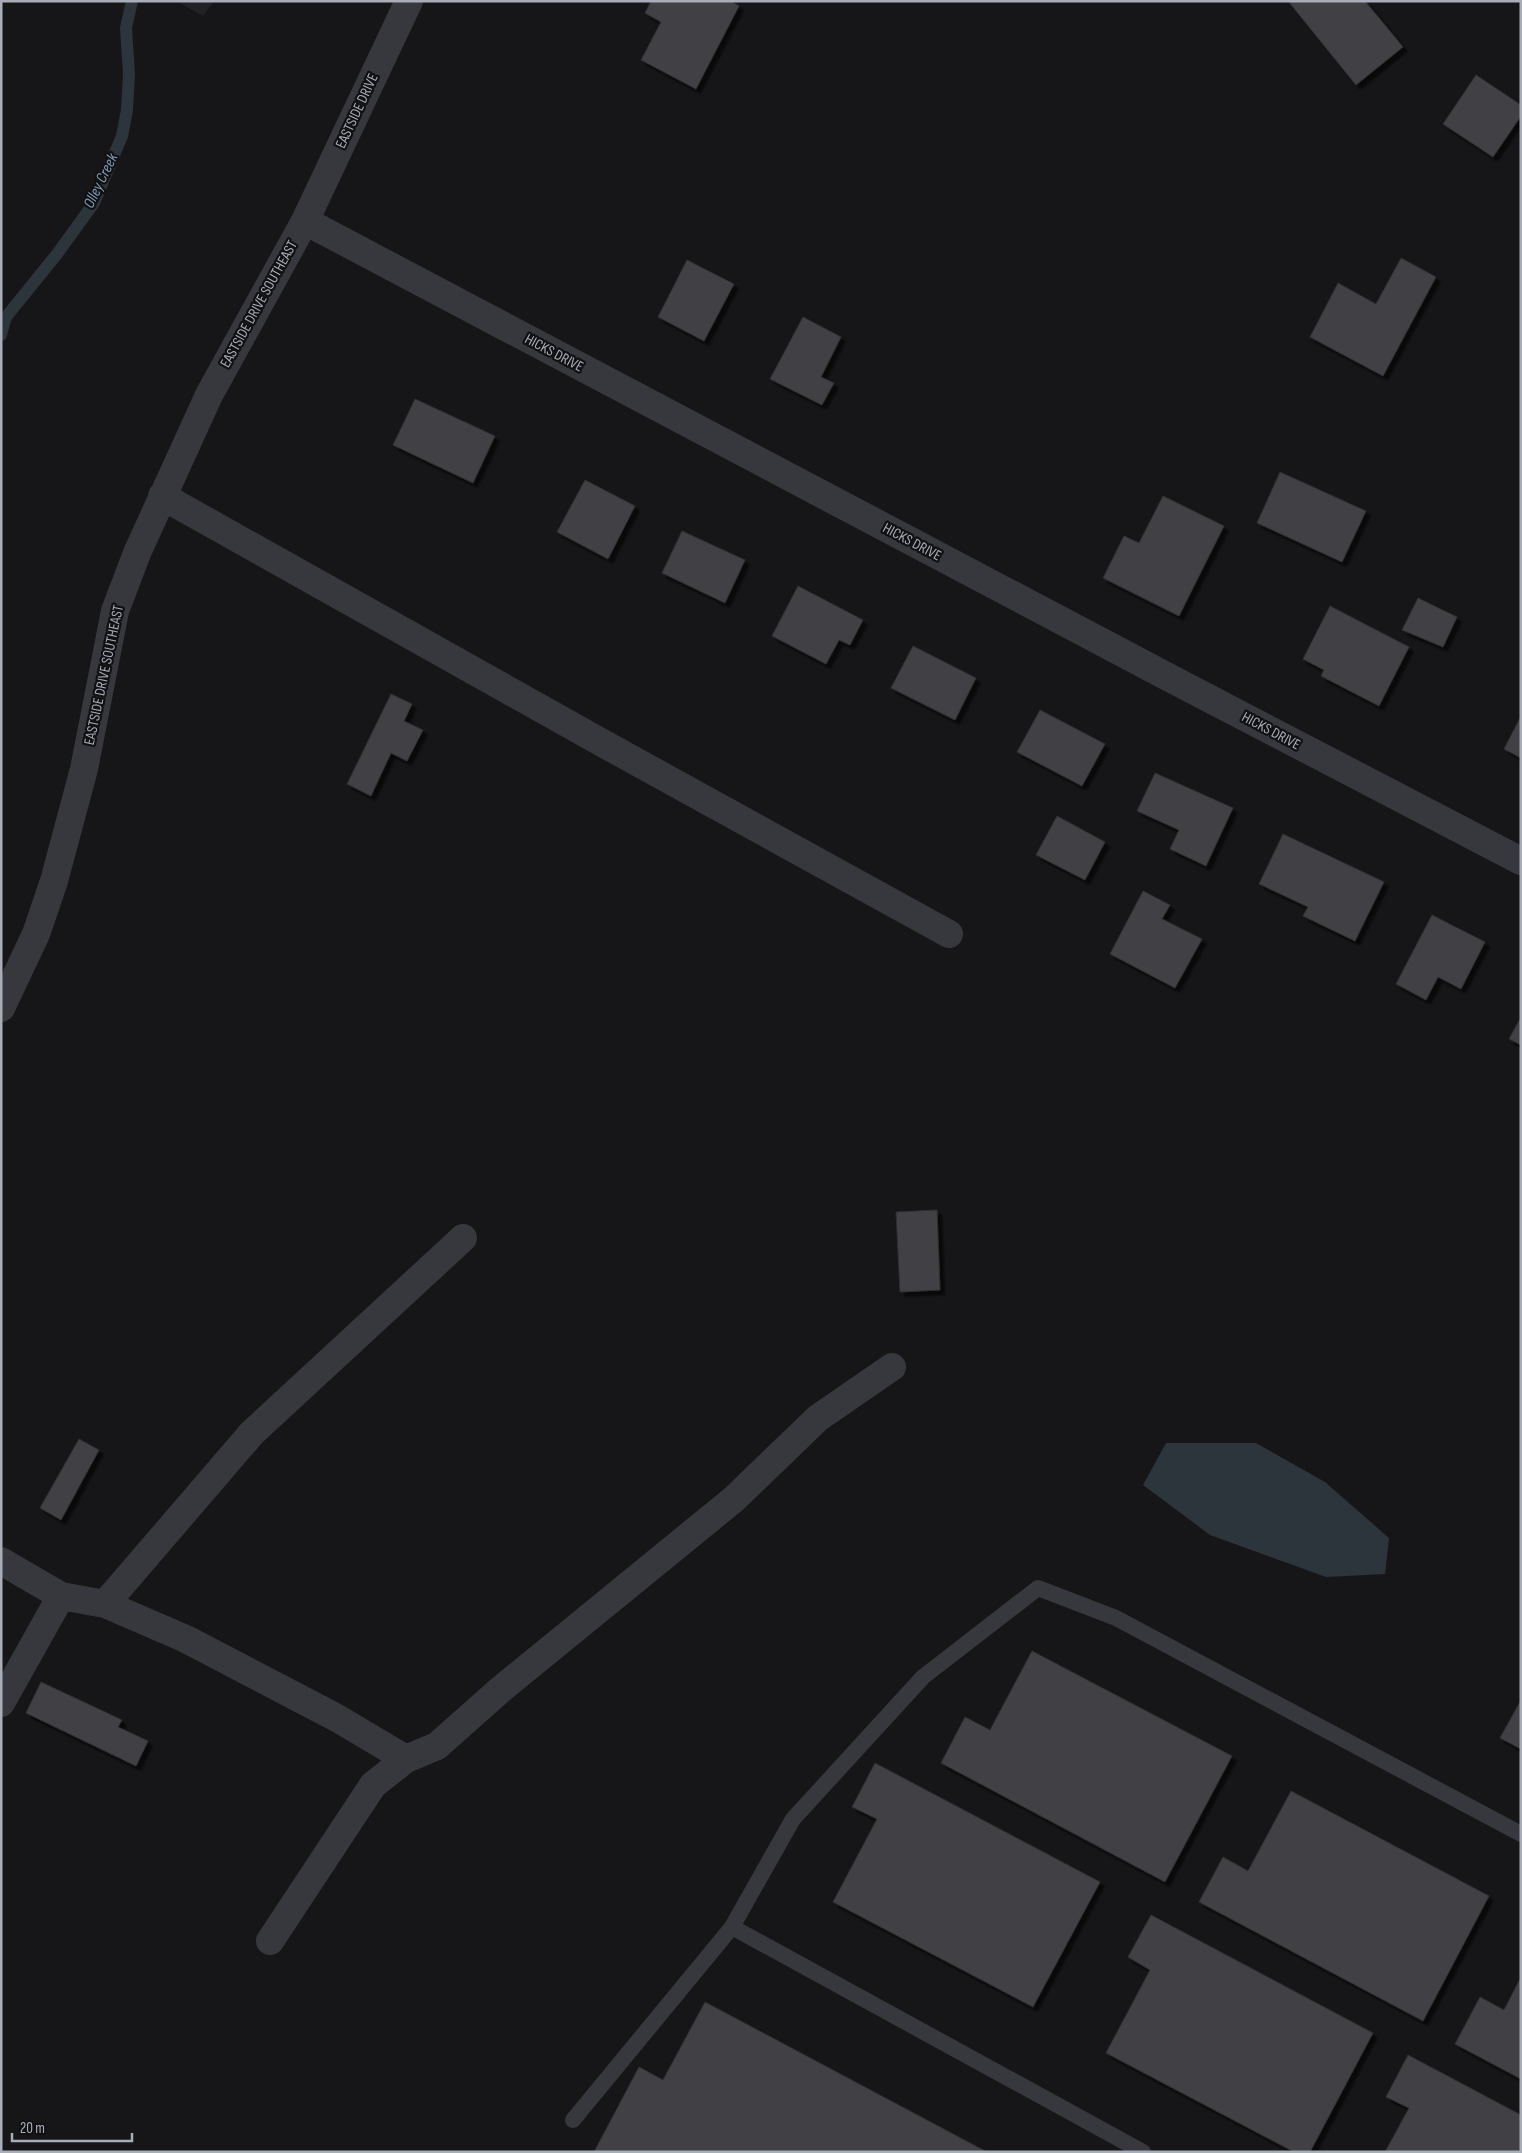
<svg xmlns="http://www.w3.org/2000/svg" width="1522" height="2153" viewBox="0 0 1522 2153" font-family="'Sofia Sans Condensed',sans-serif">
  <defs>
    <filter id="shadow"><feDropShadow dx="4.5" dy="4.5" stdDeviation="1" flood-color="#0009"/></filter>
  </defs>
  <rect width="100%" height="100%" fill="#161618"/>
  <!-- built -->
  <path fill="#222225" d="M176,1H214L203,16Z"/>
  <!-- water -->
  <path fill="#2c353c" d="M1166,1443H1256L1325,1482L1389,1538L1385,1574L1326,1577L1210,1535L1143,1485Z"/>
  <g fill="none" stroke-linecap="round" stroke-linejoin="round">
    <!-- stream -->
    <path stroke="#2c353c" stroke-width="12" d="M1,335L6,317L57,254L94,203L122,136L127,110L129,74L126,28L132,1"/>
  </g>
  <!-- building -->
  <path fill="#404145" stroke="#303034" filter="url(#shadow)" d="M651,1H731L739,6L696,89L641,60L661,22L645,13Z
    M1288,1H1365L1403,47L1356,85Z
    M1476,75L1521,105V116L1493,157L1443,124Z
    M1401,258L1436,277L1383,376L1310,337L1338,283L1376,304Z
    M687,260L734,284L704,341L658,317Z
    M803,317L841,337L821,377L834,383L822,405L770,379Z
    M415,399L495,436L473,483L393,445Z
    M1280,472L1366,511L1342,562L1257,523Z
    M585,480L635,506L608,559L557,532Z
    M1163,496L1224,526L1179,616L1103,578L1124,536L1139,543Z
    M682,531L745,560L725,603L662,573Z
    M798,586L863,620L850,645L839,640L826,664L772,636Z
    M1418,598L1457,617L1443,647L1402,630Z
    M1330,606L1409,647L1379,706L1321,676L1324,670L1303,659Z
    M913,646L976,678L955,720L891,688Z
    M391,694L412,704L404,721L423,730L407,761L391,753L371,796L347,784Z
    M1040,710L1105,744L1082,786L1017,752Z
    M1521,716V758L1504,749Z
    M1155,773L1233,808L1206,866L1170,849L1179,830L1137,811Z
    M1057,816L1105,842L1085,880L1036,855Z
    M1283,834L1384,882L1355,941L1303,916L1308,907L1259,884Z
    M1143,891L1170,905L1162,919L1202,939L1175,988L1110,954Z
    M1432,915L1485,942L1461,989L1438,977L1426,1000L1396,984Z
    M1521,1017V1045L1509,1039Z
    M937,1210L940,1290L900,1292L896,1212Z
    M79,1439L99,1450L61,1520L40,1508Z
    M1032,1651L1232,1756L1165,1882L941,1763L965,1717L990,1730Z
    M41,1682L122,1720L118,1727L148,1741L136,1766L26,1713Z
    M1521,1700V1749L1500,1738Z
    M875,1763L1100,1882L1033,2007L833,1902L877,1819L852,1807Z
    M1291,1791L1489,1896L1423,2021L1199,1902L1223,1857L1248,1871Z
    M1151,1915L1373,2033L1310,2152H1294L1106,2053L1150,1970L1128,1957Z
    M1521,1977V2079L1455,2044L1480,1997L1504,2010Z
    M705,2002L987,2152H594L639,2067L663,2080Z
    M1408,2055L1521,2115V2152H1385L1409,2108L1386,2097Z"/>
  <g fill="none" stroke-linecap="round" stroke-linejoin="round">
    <!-- lane -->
    <path stroke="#37383d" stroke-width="16" d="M732,1927L1143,2152
      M573,2120L732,1927L793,1819L923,1677L1038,1588L1116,1618L1521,1834"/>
    <!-- street -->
    <path stroke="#37383d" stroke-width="28" d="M305,221L1168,677L1521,861
      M162,496L606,745L949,934
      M1,1008L36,934L54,881L84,769L115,611L137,553L209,395L305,221L409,1
      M1,1561L61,1596L105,1604L186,1639L337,1718L406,1759
      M105,1604L252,1433L463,1238
      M1,1703L61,1596
      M270,1941L373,1785L406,1759L437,1746L500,1690L734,1499L818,1418L892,1367"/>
  </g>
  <g text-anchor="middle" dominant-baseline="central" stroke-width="4.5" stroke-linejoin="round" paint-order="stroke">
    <!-- street labels -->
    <g font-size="15" fill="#a8adb8" stroke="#111113">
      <text transform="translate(357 111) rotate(-65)">EASTSIDE DRIVE</text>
      <text transform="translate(259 304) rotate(-61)">EASTSIDE DRIVE SOUTHEAST</text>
      <text transform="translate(554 353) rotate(28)">HICKS DRIVE</text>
      <text transform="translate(912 542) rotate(28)">HICKS DRIVE</text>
      <text transform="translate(104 675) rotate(-78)">EASTSIDE DRIVE SOUTHEAST</text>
      <text transform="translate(1271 731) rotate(28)">HICKS DRIVE</text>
    </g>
    <!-- water labels -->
    <g font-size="16" font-style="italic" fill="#7f9bb3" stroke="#111113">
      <text transform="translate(101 181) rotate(-64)">Olley Creek</text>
    </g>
  </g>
  <!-- border -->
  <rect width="1522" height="2153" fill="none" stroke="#a8adb8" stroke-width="5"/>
  <!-- scale -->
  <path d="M12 2133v8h120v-8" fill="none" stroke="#a8adb8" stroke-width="2.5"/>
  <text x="20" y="2133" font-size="15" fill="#a8adb8" stroke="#111113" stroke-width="4" paint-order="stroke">20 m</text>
</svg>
